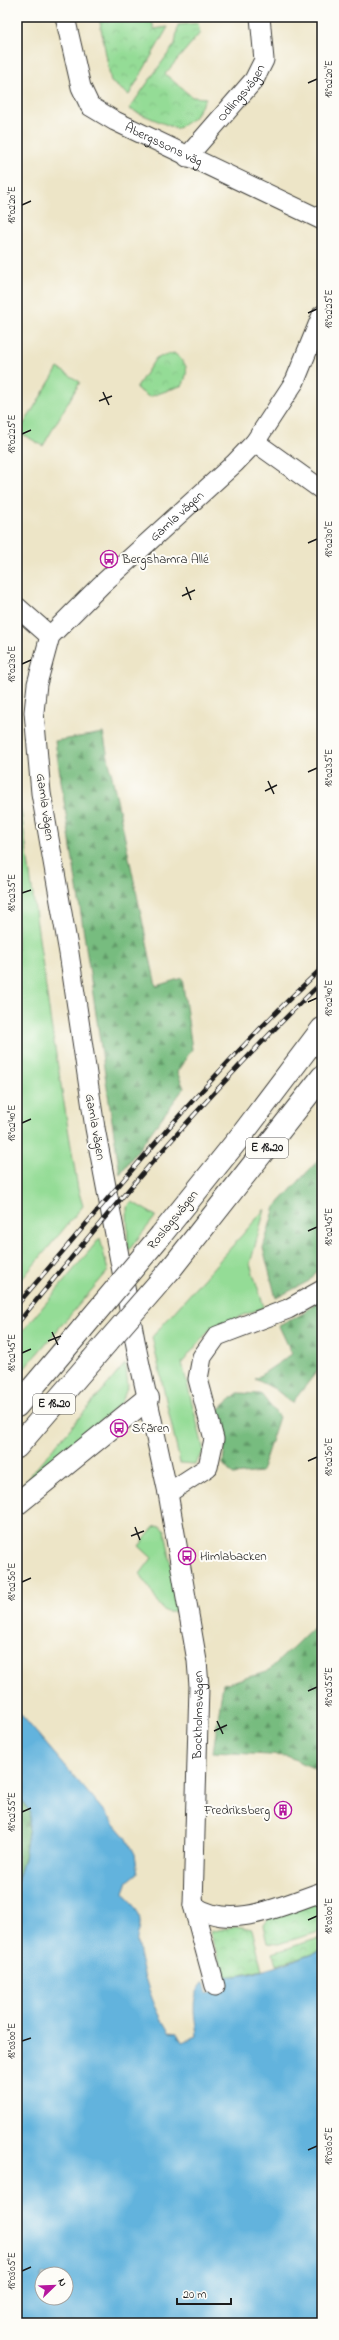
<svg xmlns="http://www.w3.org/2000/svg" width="339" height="2340" viewBox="0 0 339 2340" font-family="'Indie Flower',sans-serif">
  <defs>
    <pattern id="forest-firs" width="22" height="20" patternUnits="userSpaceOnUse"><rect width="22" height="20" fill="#77bc7f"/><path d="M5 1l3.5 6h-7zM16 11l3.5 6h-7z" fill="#619867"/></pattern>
    <pattern id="park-crowns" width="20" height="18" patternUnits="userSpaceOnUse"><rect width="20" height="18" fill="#94dc96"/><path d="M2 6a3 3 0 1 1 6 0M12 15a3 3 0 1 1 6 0" fill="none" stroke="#7fbc81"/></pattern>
  </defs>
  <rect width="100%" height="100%" fill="#fdfcf7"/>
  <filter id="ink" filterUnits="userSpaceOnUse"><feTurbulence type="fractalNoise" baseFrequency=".025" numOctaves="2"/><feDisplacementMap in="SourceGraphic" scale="8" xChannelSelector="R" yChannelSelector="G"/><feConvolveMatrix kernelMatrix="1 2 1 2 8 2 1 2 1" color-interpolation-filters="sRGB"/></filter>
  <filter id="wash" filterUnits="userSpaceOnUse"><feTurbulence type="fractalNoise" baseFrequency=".012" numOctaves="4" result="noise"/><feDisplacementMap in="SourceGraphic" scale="16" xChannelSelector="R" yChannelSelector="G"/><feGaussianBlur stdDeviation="0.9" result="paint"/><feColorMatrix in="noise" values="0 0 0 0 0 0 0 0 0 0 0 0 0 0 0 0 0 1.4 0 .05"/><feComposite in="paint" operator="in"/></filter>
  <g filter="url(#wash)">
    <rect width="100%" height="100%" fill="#ede5c7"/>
    <!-- green -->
    <path fill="#94dc96" stroke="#587c59" d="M58,368L80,382L43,446L19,432Z
      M17,796H19L51,1024L78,1189L83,1206L17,1285Z
      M132,1202L156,1216L128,1251L127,1207Z
      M265,1209L250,1264L264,1307L210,1329L182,1363L204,1451L195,1464L180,1463L152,1337Z
      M100,1238L108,1271L17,1377V1338Z
      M125,1364L128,1385L122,1402L17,1494V1491Z
      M160,1526L165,1530L179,1610C176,1611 171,1613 167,1612C159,1609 147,1582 140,1574L152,1558L139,1546L154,1527Z"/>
    <!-- forest -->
    <path fill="url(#forest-firs)" stroke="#4a6c4e" d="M103,733L156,986L182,978L192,1049L177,1072L184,1088L120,1174L55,741Z
      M322,1156V1265L309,1281L276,1298L263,1248L275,1207Z
      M322,1296V1365L292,1403L275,1389L255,1379L292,1354L279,1326L304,1313Z
      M238,1393L261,1394L279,1417L261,1472L233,1475L223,1464C226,1444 224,1431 216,1412Z
      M322,1619V1772L287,1756L213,1752L223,1684L267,1672Z
      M17,1794L31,1813L24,1859L17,1882Z"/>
    <!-- park -->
    <path fill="url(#park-crowns)" stroke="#587c59" d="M99,17H151L154,29L168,27L129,95L111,82Z
      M198,23L200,33L165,74L192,97L206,98L194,118L177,129L129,109L175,44L178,25Z
      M174,353C188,365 189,368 183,385L149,397L136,388L156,358Z
      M322,1901V1931L278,1944L268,1943L264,1925L269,1918Z
      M236,1926L252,1929L262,1970L232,1977L224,1976L210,1932Z
      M322,1937V1950L276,1965L273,1953Z"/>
    <!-- water -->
    <path fill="#62b3dd" stroke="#3f687c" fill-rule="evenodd" d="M17,1710L126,1837L135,1854L138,1873L128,1881L124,1892C129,1901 140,1911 140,1921C141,1928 136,1936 137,1942C142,1973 152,2005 169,2032L177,2033L182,2042L197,2036C195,2017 189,1997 204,1982L207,1993L227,1986L224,1976C250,1979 295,1959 322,1950V2323H17V1882L24,1859L31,1813L17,1794ZM42,2274H66V2298H42Z"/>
  </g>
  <g filter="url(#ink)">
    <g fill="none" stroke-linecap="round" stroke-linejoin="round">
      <defs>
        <g id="minor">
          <path id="s1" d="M65,17L81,87L90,106L115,121L322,220"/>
          <path id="s2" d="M187,157L254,80L264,60L260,17"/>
          <path d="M255,442L322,490"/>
          <path d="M17,607L50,636"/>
          <path d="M168,1493L208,1467L214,1439L198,1379L202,1357L217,1336L288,1309L322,1290"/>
          <path d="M193,1905C231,1932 283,1905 322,1892"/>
          <path id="s3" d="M215,1986L193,1905L199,1686L197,1661L168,1493L137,1351L95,1128L69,953L41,793L34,712L37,684L50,636L101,585L235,463L255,442L295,381L322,315"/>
        </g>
        <path id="primary" d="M161,1235L244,1132L322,1029
          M170,1270L322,1077
          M17,1406L82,1329
          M17,1447L91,1361
          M17,1504L148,1398"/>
      </defs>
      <!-- minor casing -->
      <use href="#minor" stroke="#3b3a36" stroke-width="21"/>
      <!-- primary casing -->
      <use href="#primary" stroke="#3b3a36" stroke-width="24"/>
      <!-- minor -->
      <use href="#minor" stroke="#fff" stroke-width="19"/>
      <!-- primary -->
      <use href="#primary" stroke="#fff" stroke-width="22"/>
      <defs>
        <path id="rail" d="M17,1305C115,1191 211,1071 322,968
          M17,1324C113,1206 212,1088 322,982"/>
      </defs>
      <!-- rail casing -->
      <use href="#rail" stroke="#1c1c1c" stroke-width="4.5"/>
      <!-- rail -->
      <use href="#rail" stroke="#fdfcf7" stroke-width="3" stroke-dasharray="9" stroke-linecap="butt"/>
      <defs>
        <path id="primary-bridge" d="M82,1329L161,1235
          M91,1361L170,1270"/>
      </defs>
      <!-- primary-bridge casing -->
      <use href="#primary-bridge" stroke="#3b3a36" stroke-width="24" stroke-linecap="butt"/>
      <!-- primary-bridge -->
      <use href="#primary-bridge" stroke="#fff" stroke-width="22"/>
    </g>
  </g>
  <!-- ticks -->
  <path fill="none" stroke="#1c1c1c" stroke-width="1.5" d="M308,83L317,79M22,205L31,201M308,313L317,309M103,392L109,405M99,401L112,396M22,434L31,430M308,543L317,539M186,587L191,600M182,596L195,590M22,664L31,660M308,772L317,768M268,781L274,794M265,791L277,785M22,893L31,890M308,1002L317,998M22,1123L31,1119M308,1231L317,1227M52,1332L58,1345M48,1341L61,1336M22,1353L31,1349M308,1461L317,1457M135,1527L140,1540M131,1536L144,1531M22,1582L31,1578M308,1691L317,1687M217,1721L223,1734M214,1731L227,1725M22,1812L31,1808M308,1920L317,1916M22,2041L31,2038M308,2150L317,2146M22,2271L31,2267"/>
  <!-- icons -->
  <defs>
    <symbol id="bus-ring" viewBox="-11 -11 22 22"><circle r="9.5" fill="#fdfcf7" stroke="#b5179e" stroke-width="1.5"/><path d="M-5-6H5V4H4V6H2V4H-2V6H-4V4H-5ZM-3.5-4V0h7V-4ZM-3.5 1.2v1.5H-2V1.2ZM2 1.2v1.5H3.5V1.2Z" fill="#b5179e"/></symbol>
    <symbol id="building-ring" viewBox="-11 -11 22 22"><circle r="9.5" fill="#fdfcf7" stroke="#b5179e" stroke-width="1.5"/><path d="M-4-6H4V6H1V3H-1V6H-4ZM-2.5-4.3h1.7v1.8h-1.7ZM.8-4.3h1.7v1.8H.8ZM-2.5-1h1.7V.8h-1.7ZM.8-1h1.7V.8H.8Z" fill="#b5179e"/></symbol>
  </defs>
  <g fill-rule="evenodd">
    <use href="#bus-ring" x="99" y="549" width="20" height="20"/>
    <use href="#bus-ring" x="109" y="1418" width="20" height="20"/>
    <use href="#bus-ring" x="177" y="1546" width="20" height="20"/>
    <use href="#building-ring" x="273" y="1800" width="20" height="20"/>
  </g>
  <g text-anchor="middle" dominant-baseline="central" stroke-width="4" stroke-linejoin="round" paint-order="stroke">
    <!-- shield labels -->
    <g fill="#fdfcf7" stroke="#605f5e" stroke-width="1">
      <rect x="246" y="1138" width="42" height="20" rx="3"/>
      <rect x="33" y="1394" width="42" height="20" rx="3"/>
    </g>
    <g font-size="12" font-weight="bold" fill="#1c1c1c">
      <text x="267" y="1148">E 18.20</text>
      <text x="54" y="1404">E 18.20</text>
    </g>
    <!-- street labels -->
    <g font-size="13" fill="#1c1c1c" stroke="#fdfcf7">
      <text stroke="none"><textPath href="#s2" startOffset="84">Odlingsvägen</textPath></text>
      <text stroke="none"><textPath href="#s1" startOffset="176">Åbergssons väg</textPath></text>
      <text stroke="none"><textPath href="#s3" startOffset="1544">Gamla vägen</textPath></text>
      <text transform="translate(45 807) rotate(82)">Gamla vägen</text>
      <text transform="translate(95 1127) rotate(80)">Gamla vägen</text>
      <text transform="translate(173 1220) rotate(-51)">Roslagsvägen</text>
      <text stroke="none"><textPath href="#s3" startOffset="274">Bockholmsvägen</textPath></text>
    </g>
    <!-- poi labels -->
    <g font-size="13" fill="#1c1c1c" stroke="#fdfcf7" text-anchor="start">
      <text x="122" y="559">Bergshamra Allé</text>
      <text x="132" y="1428">Sfären</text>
      <text x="200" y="1556">Himlabacken</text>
      <text x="270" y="1810" text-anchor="end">Fredriksberg</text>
    </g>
  </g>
  <!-- margin -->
  <rect width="339" height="2340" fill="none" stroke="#fdfcf7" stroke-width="44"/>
  <!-- north arrow -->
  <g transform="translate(54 2286) rotate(67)"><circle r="19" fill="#fdfcf7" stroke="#a3a29f"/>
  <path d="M0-3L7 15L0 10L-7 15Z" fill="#b5179e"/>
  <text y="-6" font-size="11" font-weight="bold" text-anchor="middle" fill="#1c1c1c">N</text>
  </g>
  <!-- scale -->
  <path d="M177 2298v6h54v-6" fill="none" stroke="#1c1c1c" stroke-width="2"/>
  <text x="183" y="2298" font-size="12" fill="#1c1c1c" stroke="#fdfcf7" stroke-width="3" paint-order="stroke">20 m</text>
  <rect x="22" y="22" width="295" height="2296" fill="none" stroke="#1c1c1c" stroke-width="1.5"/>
  <g font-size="10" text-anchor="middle" fill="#1c1c1c">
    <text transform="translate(328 79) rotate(-90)" y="4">18°02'20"E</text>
    <text transform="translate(11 205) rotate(-90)" y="4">18°02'20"E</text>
    <text transform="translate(328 309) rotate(-90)" y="4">18°02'25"E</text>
    <text transform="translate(11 434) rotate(-90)" y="4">18°02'25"E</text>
    <text transform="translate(328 539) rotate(-90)" y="4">18°02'30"E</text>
    <text transform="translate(11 664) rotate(-90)" y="4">18°02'30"E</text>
    <text transform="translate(328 768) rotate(-90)" y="4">18°02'35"E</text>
    <text transform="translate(11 893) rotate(-90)" y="4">18°02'35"E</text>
    <text transform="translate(328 998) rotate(-90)" y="4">18°02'40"E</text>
    <text transform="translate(11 1123) rotate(-90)" y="4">18°02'40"E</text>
    <text transform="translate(328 1227) rotate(-90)" y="4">18°02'45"E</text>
    <text transform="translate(11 1353) rotate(-90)" y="4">18°02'45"E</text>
    <text transform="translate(328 1457) rotate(-90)" y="4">18°02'50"E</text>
    <text transform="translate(11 1582) rotate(-90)" y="4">18°02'50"E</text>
    <text transform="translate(328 1687) rotate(-90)" y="4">18°02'55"E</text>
    <text transform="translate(11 1812) rotate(-90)" y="4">18°02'55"E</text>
    <text transform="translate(328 1916) rotate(-90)" y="4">18°03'00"E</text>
    <text transform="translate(11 2041) rotate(-90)" y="4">18°03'00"E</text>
    <text transform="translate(328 2146) rotate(-90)" y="4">18°03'05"E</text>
    <text transform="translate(11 2271) rotate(-90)" y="4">18°03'05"E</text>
  </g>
</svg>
